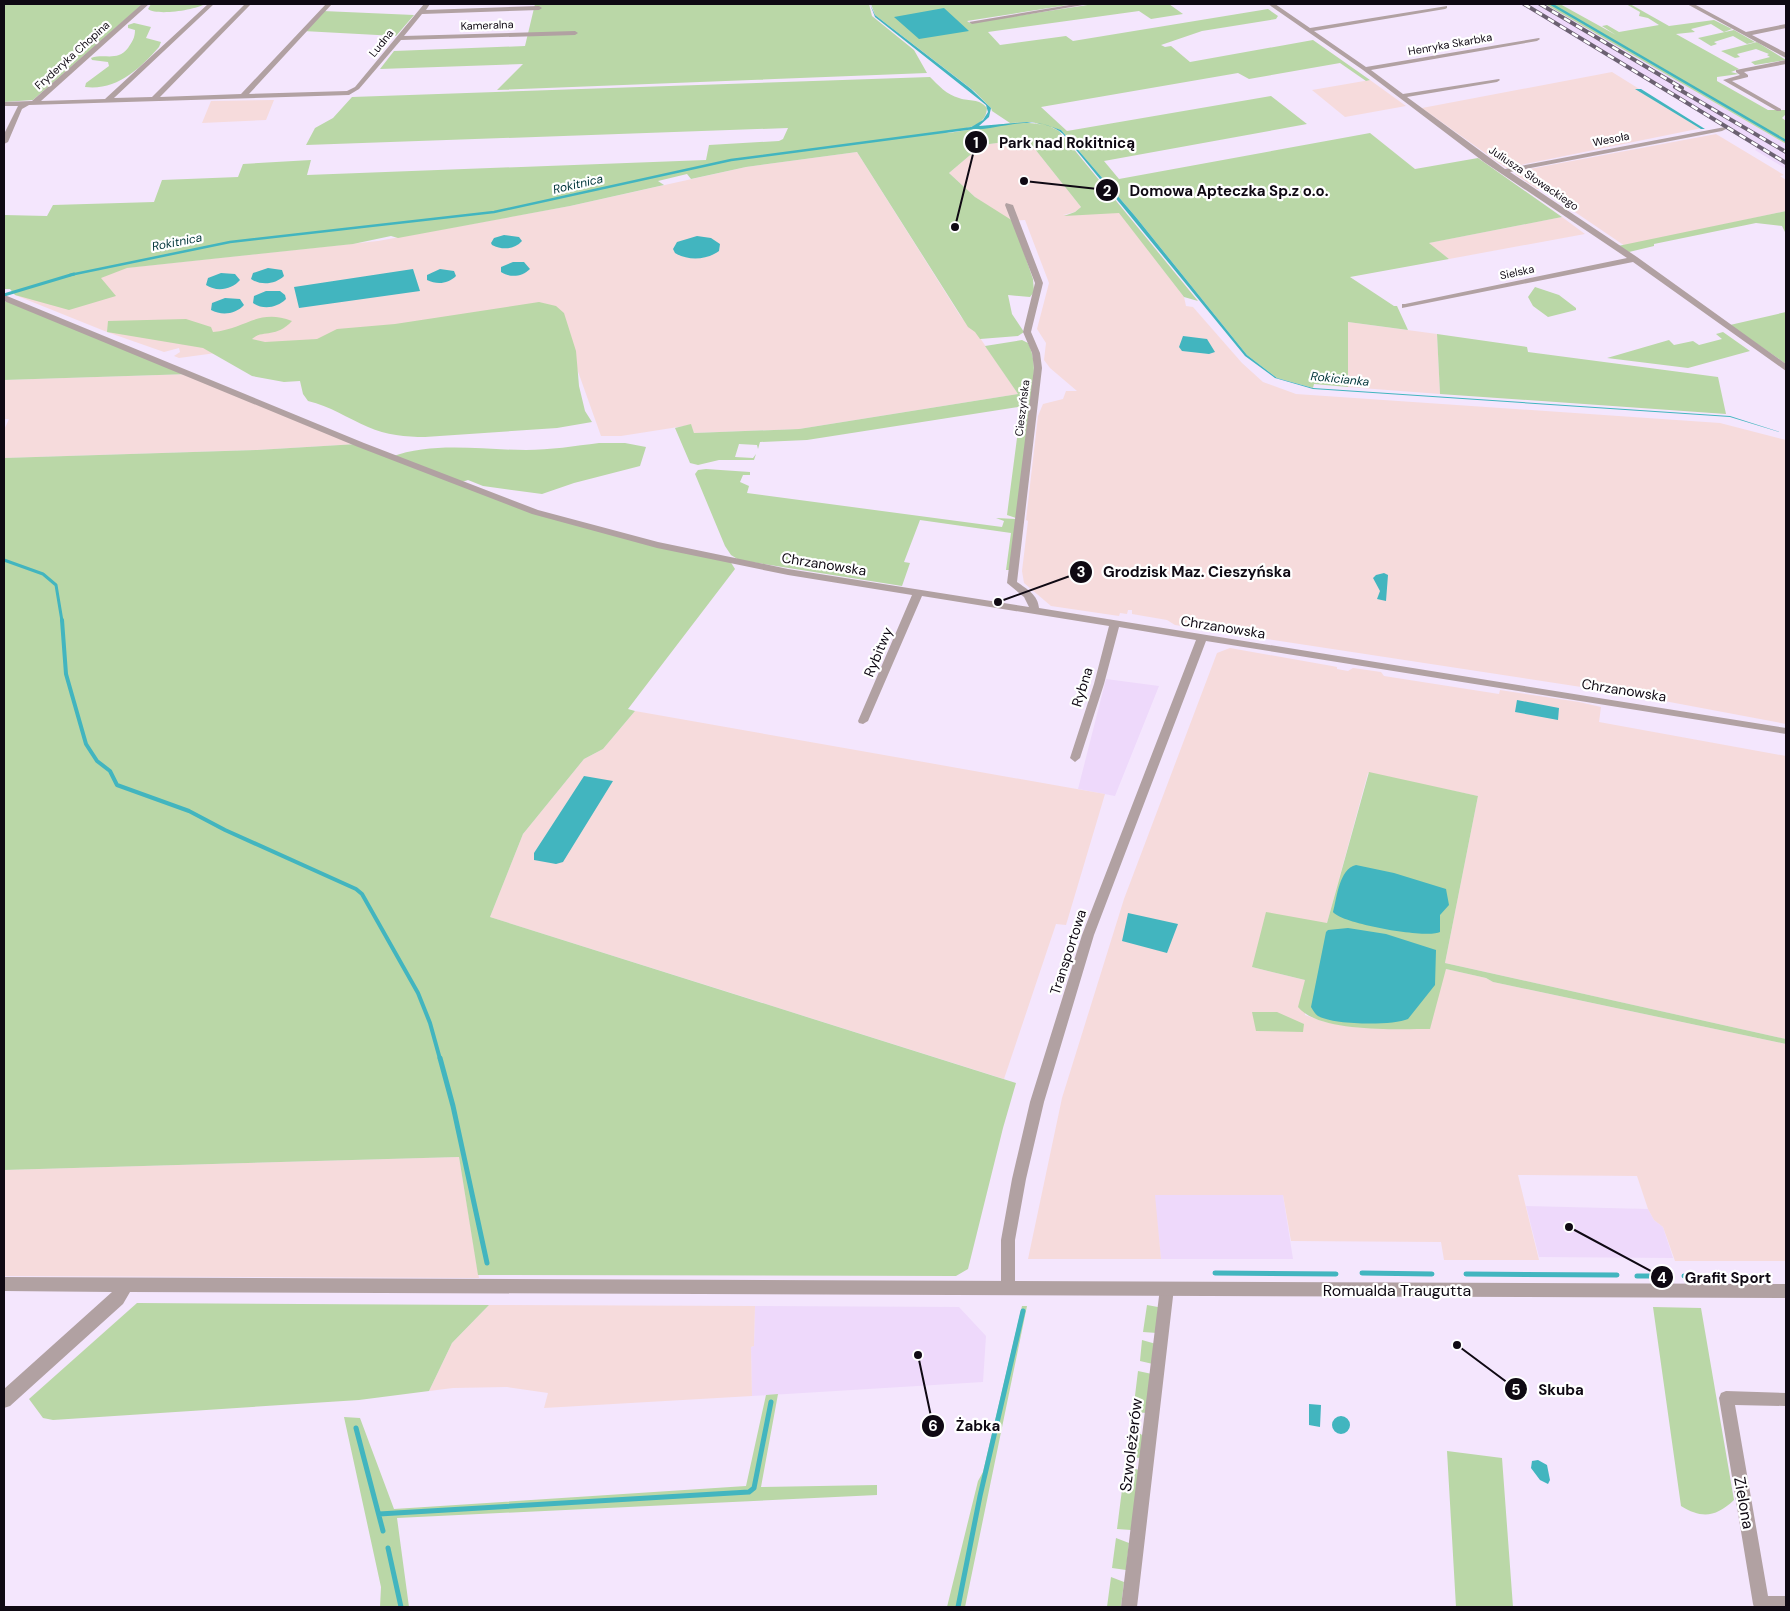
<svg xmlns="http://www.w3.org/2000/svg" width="1790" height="1611" viewBox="0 0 1790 1611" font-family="'DM Sans',sans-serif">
  <rect width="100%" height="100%" fill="#f4e6fd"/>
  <!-- built -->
  <path fill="#eed9fb" d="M1520,4H1545L1786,144V169L1755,150L1758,148Z
    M1106,679L1159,686L1115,796L1078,789Z
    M1154,1195H1283L1293,1259H1161Z
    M1526,1206L1648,1209L1654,1220L1663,1227L1673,1258L1539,1257Z
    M755,1306L959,1307L986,1336L983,1382L752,1396L751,1347L754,1346Z"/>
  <!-- industrial -->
  <path fill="#f6dbdc" d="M1612,72L1702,128L1506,168L1422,108Z
    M1370,80L1406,106L1345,117L1312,90Z
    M274,100L266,120L202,123L211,101Z
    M1716,134L1784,175L1780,176L1786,180V211L1625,246L1541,189H1537L1515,174L1524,170Z
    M1027,139L1081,207L1075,212L1063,215L1119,212L1184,297L1186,306L1193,307L1242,363L1263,382L1296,394L1720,423L1786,440V724L1627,694L1175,625L1167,620L1132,614V610H1128L1127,614L1120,613L1119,616L1051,606L1024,583L1022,571L1028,521L1026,520L1038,416L1043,404L1063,399L1066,391H1077L1050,368L1044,360L1046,343L1037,329L1049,283L1025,220L1009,221L975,197L949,173L982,145Z
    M857,152L961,317L976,332L1018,394L799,429L694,433L691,425L621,436H601L555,307L179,358L174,356L180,352L179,348L164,352L107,332L15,295L87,272L378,241L570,206L746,167Z
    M1562,217L1585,234L1449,259L1428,243Z
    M1348,322L1437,334L1440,394L1348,387Z
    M190,374L357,444L257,450L4,458V430L9,419H4V380Z
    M1230,648L1332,666L1337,667V669L1348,671L1353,668L1381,672L1384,676L1499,694L1500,690L1579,702L1601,707L1599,722L1786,756V1039L1445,963L1478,796L1368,773L1327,923L1252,967L1305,980V1015L1325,1022L1408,1029L1446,969L1486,978L1493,982L1786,1044V1261H1675L1663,1227L1654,1220L1648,1209L1637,1176L1518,1175L1539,1260H1444L1441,1242L1291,1241L1283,1195H1155L1161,1259H1028L1062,1098L1124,899L1217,653Z
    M635,711L1105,794L1066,925L1056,924L1004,1079L490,917L523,834L584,759L603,749Z
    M459,1157L479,1278L4,1276V1170Z
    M489,1305L755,1306L754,1346L751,1347L752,1396L544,1408L548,1393L507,1387L453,1388L429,1391L452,1343Z"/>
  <!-- green -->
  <path fill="#bad7a7" d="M4,4H143L33,100L4,102Z
    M151,4H205C195,10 157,16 148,9Z
    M535,4H869L872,16L914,50L927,73L497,90L523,64L380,69L394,51L525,46Z
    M871,4H1074L967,21L970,23L1094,4H1169L1183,14L1151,19L1139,11L988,32L1000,45L1066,36L1073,41L1268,9L1278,16L1276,19L1202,31L1161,45L1165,47L1171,46L1190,62L1313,40L1370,80L1366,81L1340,63L1249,79L1238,73L1041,107L1067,131L1271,96L1307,124L1104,161L1119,179L1370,133L1415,169L1478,158L1562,217L1429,243L1449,259L1350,277L1394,306H1397L1408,330L1348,322V387L1314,384L1313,388L1277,378L1247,355L1135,216L1061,130L1032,122L1010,123L992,111L991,108L974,91L875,15Z
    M1545,4H1560L1616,35L1602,26L1607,25L1619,32L1659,25L1648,18L1639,16L1640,12L1626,4H1630L1669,26L1714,20L1732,29L1724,32L1711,24L1691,29L1695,32L1676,34L1739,69L1731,72L1739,74L1717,77V81L1768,110H1786V114L1782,118L1786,121V144Z
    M323,11L414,15L396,36L303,31Z
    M134,23L151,27L146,38L161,42L159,47C140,69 116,91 85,87L86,83L109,66L108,62L92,60L91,58C105,53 117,62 128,48C132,42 135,38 135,30L128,28V25Z
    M1734,30L1755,42L1747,44L1733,36L1714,42L1717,44L1711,46L1698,38Z
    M1757,42L1786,60L1755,65L1751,62L1770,57L1767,55L1769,54L1756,49L1737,54L1740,57L1735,58L1721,51Z
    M930,77C938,85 947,95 959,98C970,102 979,98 987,108C986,130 959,128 945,133C980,130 1025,113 1059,131L1198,301L1184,297L1119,213L1064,216L1075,212L1081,207L1027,139L982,145L949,173L975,197L1013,221L1033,279L1034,292L1030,297L1008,295L1012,314L1024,332L1018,336L980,339L975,332L968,327L857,152L746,167L691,179L687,174L658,181L664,185L570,206L398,238L391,236L353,244L127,268L101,278L116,296L69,310L15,295L10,289H4V215L47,216L53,205L154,202L162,180L238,177L243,164L311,160L307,175L706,160L709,145L779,141L783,139L788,128L306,145L315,128L333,118L352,97Z
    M1786,211V234L1782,226L1756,223L1654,244V246L1629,252L1618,246Z
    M1535,287L1559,295L1576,308V310L1548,317L1533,306L1528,297Z
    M9,301L190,374L4,380V302Z
    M539,302L556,306L564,313L576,351L579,386L585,411L592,422L557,428L425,437C406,437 386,435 368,427C347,418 330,406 308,401L303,394L300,381L284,382L252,376L203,348L107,332L108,321L186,319L211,327L213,332C246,329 258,308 292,321C275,339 263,329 252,339L265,342L317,339L337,329L395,324Z
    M1786,312V364L1730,325Z
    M1723,332L1750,351L1688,368L1607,358L1669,340L1674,345L1693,341L1699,345L1722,339L1716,334Z
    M1437,334L1527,347L1528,352L1718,377L1726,414L1440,394Z
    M1022,340L1028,343C1038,363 1033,384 1030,405L807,440L760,442L758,449L757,445L739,444L735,457L753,458L756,454L754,460H719L698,465L690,463L675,428L691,424L694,433L799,429L1018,394L985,346Z
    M1030,406L1016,518L1007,515L1021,407Z
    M599,443H625L646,447L640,466L574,483L542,494L483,486L468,480L459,483L535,512L730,561L735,569L628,709L635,711L603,749L584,759L523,834L490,917L1016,1083L1003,1128L968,1269L956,1276L478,1275L459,1157L4,1170V458L257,450L357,444L391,457C433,441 483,450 526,450C550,450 575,446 599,443Z
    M706,469L750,472V475H743L740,482L749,486L747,493L1002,527L1004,521L996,518L1016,519L1010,570H1006L1011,533L920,520L904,562L910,563L902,586L739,560L731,555L725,546L695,474L698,470Z
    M1369,772L1478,796L1445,963L1786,1039V1044L1493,982L1486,978L1446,969L1430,1029C1398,1029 1319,1033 1298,1007L1305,980L1252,967L1266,912L1327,923Z
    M1252,1012H1277L1304,1024L1303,1032L1256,1031Z
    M137,1303L489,1305L452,1343L429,1391L359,1400L53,1420L43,1418L29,1399Z
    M1147,1305L1158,1307L1157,1333L1143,1332Z
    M1022,1306H1027L965,1607H947L978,1481L983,1472Z
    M1653,1307L1701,1308L1734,1500C1716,1517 1702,1519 1681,1506Z
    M1142,1340L1156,1344L1153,1364L1140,1361Z
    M1138,1371L1152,1374L1147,1413L1133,1412Z
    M778,1394L761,1487L877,1485V1495L397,1518L409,1607H380L381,1587L344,1417L360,1418L394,1509L746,1486L766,1395Z
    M1130,1432L1141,1434L1143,1437L1140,1458L1127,1457Z
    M1447,1451L1502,1458L1513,1607H1456Z
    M1125,1466L1139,1470L1131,1530L1117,1529Z
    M1116,1538L1129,1543L1126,1570L1112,1568Z
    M1111,1577L1124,1582L1121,1607H1107Z"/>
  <!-- water -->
  <path fill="#42b5bf" d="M870,4L875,15L971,89L991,108L989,117L979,126L1027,122L1043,124L1061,130L1135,216L1247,355L1277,378L1313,388L1730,416L1786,434L1730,417L1313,389L1275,378L1245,356L1063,134C1036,110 998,132 968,129L983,120L988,112L986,105L875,17Z
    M944,8L969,31L919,39L894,17Z
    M1635,89H1641L1705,129H1701Z
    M504,235L519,237L522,241C514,250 502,250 492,245L491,243L494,238Z
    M697,236L711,238L720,244L719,251C707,260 688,261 675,253L673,249L677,242Z
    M513,262H524L530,269C522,277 510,278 501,272V267Z
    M268,268L282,270L284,276C276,284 261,286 251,279L253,273Z
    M413,269L420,291L299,308L294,287Z
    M440,269L454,271L456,276C448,284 437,285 427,280V275Z
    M221,273L235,274L240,280C232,290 216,292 206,285L208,278Z
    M266,291H280L285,295L286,299C277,308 263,310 253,303L254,296Z
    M225,298L240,299L244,305C236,314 222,316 211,310L212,303Z
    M1183,336L1207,339L1215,352L1209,354L1182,351L1179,347Z
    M1384,573L1388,575L1386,601L1377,599L1380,591L1373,578L1376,575Z
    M1517,700L1559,708L1558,720L1515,712Z
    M584,776L613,781L563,862L556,864L534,860V853Z
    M1356,865L1394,873L1446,889L1449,905L1440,915V932C1428,939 1342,924 1333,912C1337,898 1339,869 1356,865Z
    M1128,913L1178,924L1167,953L1122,941Z
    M1348,928L1386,934L1436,950L1435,985L1408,1019C1392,1026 1334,1025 1318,1016C1315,1014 1313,1010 1311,1007L1326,932L1328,930Z
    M1309,1404L1321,1405L1320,1427L1309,1425Z
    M1332 1425a9 9 0 1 1 18 0a9 9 0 1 1-18 0Z
    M1538,1460L1547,1465L1550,1480L1548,1484L1540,1480L1531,1468L1532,1461Z"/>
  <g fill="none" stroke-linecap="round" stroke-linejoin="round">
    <!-- stream-far3 -->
    <path stroke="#42b5bf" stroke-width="2.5" d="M1551,4L1786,141
      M70,275L230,242L494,212L731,160L973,128"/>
    <!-- stream-far2 -->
    <path stroke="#42b5bf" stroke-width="3" d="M4,295L74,274
      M4,560L43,574L56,585L62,621"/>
    <!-- stream-far1 -->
    <path stroke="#42b5bf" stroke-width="4" d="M62,620L66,674L86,744L97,761L110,771L117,785L189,811L225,830L356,889L362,894L418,993L430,1023L440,1059"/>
    <!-- stream -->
    <path stroke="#42b5bf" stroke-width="5" d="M440,1058L453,1106L487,1263
      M1215,1273L1336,1274
      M1362,1273L1432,1274
      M1466,1274L1617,1275
      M1637,1276H1658
      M1684,1276L1714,1277
      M1743,1277H1764
      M356,1428L383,1531
      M379,1514L749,1492L754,1488L771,1402
      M388,1548L401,1607
      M958,1607L980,1496L1023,1311"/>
    <!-- minor -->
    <path fill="#b1a1a2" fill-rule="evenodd" d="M142,4H149L41,101L105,99L208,4H214L114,98L152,97L245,4H251L160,97L241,94L326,4H332L249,94L347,91L355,87L424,4H430L426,10L539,6L542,8L539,10L422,14L404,36L575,31L578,33L575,35L401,40L359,89L349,95L29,105L22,109L8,142L4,144V134L18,106H4V102L32,101Z
      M1075,4H1089L972,24L969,22Z
      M1268,4H1275L1310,28L1447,6V8L1445,9L1314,31L1366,67L1539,38L1540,39L1537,41L1371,70L1403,94L1499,79L1500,80L1497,82L1407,97L1505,169L1725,127L1726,129L1722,131L1510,172L1637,257L1786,364V371L1633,262L1402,308V304H1405L1627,258L1484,162L1363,70Z
      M1687,4H1694L1746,32L1786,24V28L1752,35L1786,53V58Z
      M1786,60V64L1744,72L1748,75V77L1732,81L1781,109V111H1777L1723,80L1740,75L1736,72V70Z
      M1006,203L1013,205L1043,283L1031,332L1040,353L1042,368L1017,582C1027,589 1038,595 1039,608L1786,728V734L1206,641L1094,935L1044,1102L1026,1179L1015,1240V1287L1013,1291L1008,1293L1003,1291L1001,1287V1240L1012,1179L1030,1102L1082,935L1196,640L1119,627L1104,684L1080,758L1075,762L1070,758L1094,684L1109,626L922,596L868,721L863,724L859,723L858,721L912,595L788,575L657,548L532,514L358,447L4,301V296H7L364,443L538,510L658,542L788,569L1029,607L1024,597L1007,583L1034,368L1032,353L1023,332L1035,283L1005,205Z
      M1167,1282L1172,1284L1174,1288L1137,1607H1121L1160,1288L1162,1284Z
      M1726,1391L1786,1393V1406L1735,1405L1768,1596H1786V1607H1754L1753,1604L1719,1398L1721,1393Z"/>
    <!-- tertiary -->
    <path fill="#b1a1a2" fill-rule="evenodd" d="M4,1277L1786,1284V1298L130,1292L123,1304L10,1406L4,1408V1389L112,1292L4,1291Z"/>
    <defs>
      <path id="rail" d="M1524,4L1786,163
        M1540,4L1682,88
        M1675,87L1786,152"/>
    </defs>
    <!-- rail casing -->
    <use href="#rail" stroke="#6b6171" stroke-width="4"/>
    <!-- rail -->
    <use href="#rail" stroke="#fff" stroke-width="2.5" stroke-dasharray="7" stroke-linecap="butt"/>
  </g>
  <g text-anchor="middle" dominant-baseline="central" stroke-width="4.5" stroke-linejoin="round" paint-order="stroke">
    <!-- far-street labels -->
    <g font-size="11" fill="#0f0913" stroke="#fff">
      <text transform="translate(487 25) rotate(-2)">Kameralna</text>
      <text transform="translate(381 43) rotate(-51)">Ludna</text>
      <text transform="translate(1450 44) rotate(-10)">Henryka Skarbka</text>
      <text transform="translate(72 55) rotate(-42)">Fryderyka Chopina</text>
      <text transform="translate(1611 139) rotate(-11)">Wesoła</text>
      <text transform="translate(1534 178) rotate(34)">Juliusza Słowackiego</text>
      <text transform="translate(1517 272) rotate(-12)">Sielska</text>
      <text transform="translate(1022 408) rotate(-83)">Cieszyńska</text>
    </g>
    <!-- far-water labels -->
    <g font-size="12" font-style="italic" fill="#00353a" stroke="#fff">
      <text transform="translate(578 184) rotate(-13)">Rokitnica</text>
      <text transform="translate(177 242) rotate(-11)">Rokitnica</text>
      <text transform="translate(1340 379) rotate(6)">Rokicianka</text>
    </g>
    <!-- street labels -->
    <g font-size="14" fill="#0f0913" stroke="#fff">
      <text transform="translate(824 564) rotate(9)">Chrzanowska</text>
      <text transform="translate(1223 627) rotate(9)">Chrzanowska</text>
      <text transform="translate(878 652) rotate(-67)">Rybitwy</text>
      <text transform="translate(1082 687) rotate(-73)">Rybna</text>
      <text transform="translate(1624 690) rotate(9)">Chrzanowska</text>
      <text transform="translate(1068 952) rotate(-72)">Transportowa</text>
    </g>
    <!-- near-street labels -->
    <g font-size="16" fill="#0f0913" stroke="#fff">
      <text x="1397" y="1290">Romualda Traugutta</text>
      <text transform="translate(1131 1445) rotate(-83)">Szwoleżerów</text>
      <text transform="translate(1744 1503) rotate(80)">Zielona</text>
    </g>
  </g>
  <!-- callouts -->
  <path fill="none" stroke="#0f0913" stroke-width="2" d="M955 227L976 142M1024 181L1107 190M998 602L1081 572M1569 1227L1662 1277M1457 1345L1516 1389M918 1355L933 1426"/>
  <g fill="#0f0913" stroke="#fff" stroke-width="2">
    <circle cx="955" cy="227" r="5"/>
    <circle cx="1024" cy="181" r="5"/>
    <circle cx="998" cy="602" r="5"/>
    <circle cx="1569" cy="1227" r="5"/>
    <circle cx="1457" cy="1345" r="5"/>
    <circle cx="918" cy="1355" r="5"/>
    <circle cx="976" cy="142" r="12"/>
    <circle cx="1107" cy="190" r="12"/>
    <circle cx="1081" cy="572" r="12"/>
    <circle cx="1662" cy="1277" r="12"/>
    <circle cx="1516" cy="1389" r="12"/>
    <circle cx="933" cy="1426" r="12"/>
  </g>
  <g font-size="15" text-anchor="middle" font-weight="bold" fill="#fff">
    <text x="976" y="148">1</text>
    <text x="1107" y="196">2</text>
    <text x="1081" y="577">3</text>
    <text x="1662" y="1283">4</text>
    <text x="1516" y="1395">5</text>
    <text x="933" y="1431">6</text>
  </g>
  <g font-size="15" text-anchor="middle" font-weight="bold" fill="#0f0913" stroke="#fff" stroke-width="4.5" stroke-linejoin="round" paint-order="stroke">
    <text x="1067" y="148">Park nad Rokitnicą</text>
    <text x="1229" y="196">Domowa Apteczka Sp.z o.o.</text>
    <text x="1197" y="577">Grodzisk Maz. Cieszyńska</text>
    <text x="1728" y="1283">Grafit Sport</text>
    <text x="1561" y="1395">Skuba</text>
    <text x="978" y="1431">Żabka</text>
  </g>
  <!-- border -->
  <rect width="1790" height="1611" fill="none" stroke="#0f0913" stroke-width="10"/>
</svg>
